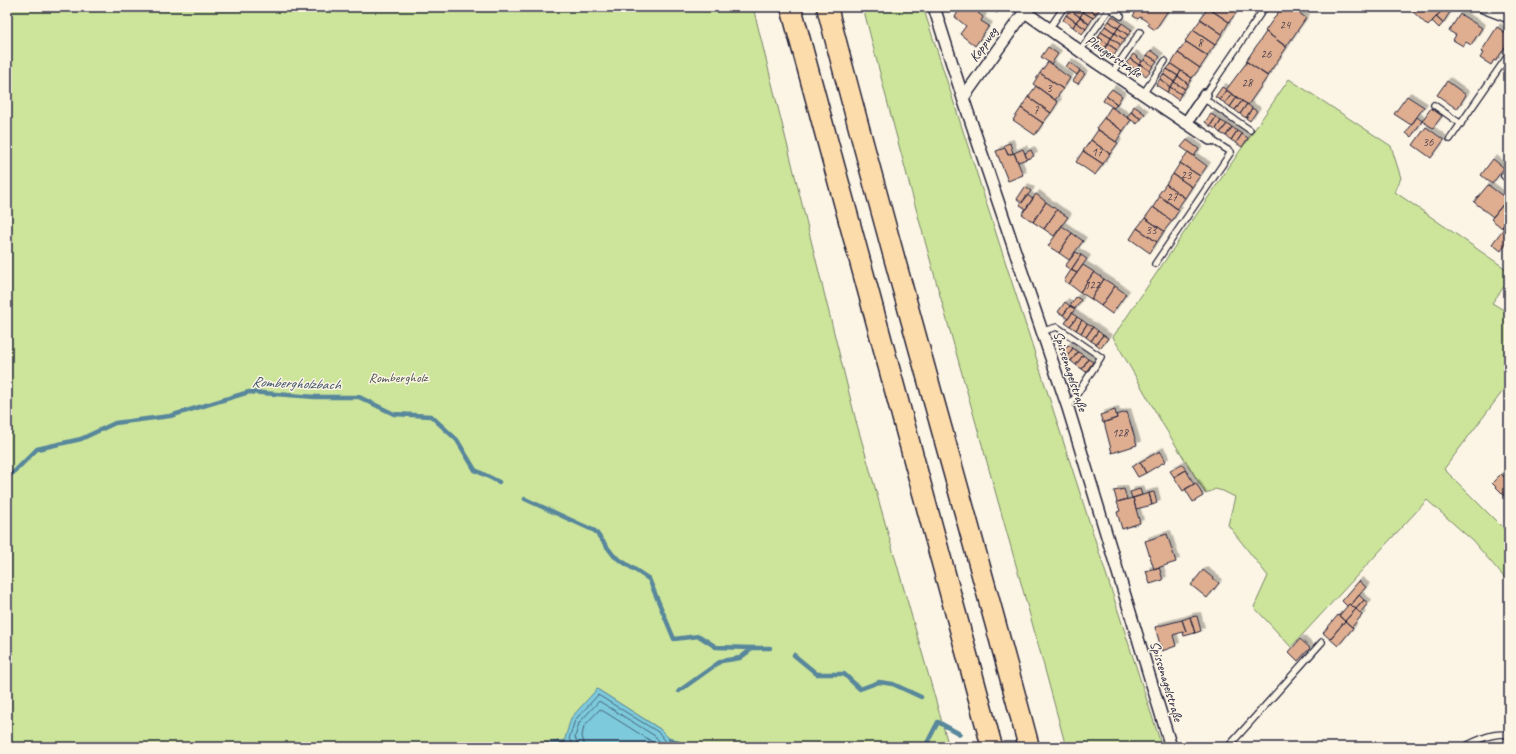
<svg xmlns="http://www.w3.org/2000/svg" width="1516" height="754" viewBox="0 0 1516 754" font-family="Caveat,sans-serif">
<style>
.green{fill:#cde59a;stroke:#78846a}
.water{fill:#7dcadc;stroke:#59879c}
.lines{fill:none;stroke-linecap:round;stroke-linejoin:round}
.shore{stroke:#46657b;stroke-width:1}
.stream{stroke:#59879c;stroke-width:4.5}
.building{fill:#dfae91;stroke:#22223b;filter:url(#shadow)}
.service-casing{stroke:#22223b;stroke-width:8}
.minor-casing{stroke:#22223b;stroke-width:14}
.motorway-casing{stroke:#22223b;stroke-width:23}
.service{stroke:#fcf5e5;stroke-width:5.5}
.minor{stroke:#fcf5e5;stroke-width:11}
.motorway{stroke:#fddcac;stroke-width:20}
.labels{text-anchor:middle;stroke-width:3;stroke-linejoin:round;paint-order:stroke}
.number-label{font-size:12px;fill:#514550}
.street-label{font-size:14px;fill:#22223b;stroke:#fcf5e5}
.park-label{font-size:14px;fill:#4d5353;stroke:#fcf5e5}
.water-label{font-size:15px;font-style:italic;fill:#3d546b;stroke:#fcf5e5}
</style>
<defs>
<filter id="shadow"><feDropShadow dx="3.5" dy="-3.5" stdDeviation="0" flood-color="#0004"/></filter>
</defs>
<rect width="100%" height="100%" fill="#fcf5e5"/>
<filter id="ink" filterUnits="userSpaceOnUse"><feTurbulence type="fractalNoise" baseFrequency=".025" numOctaves="2"/><feDisplacementMap in="SourceGraphic" scale="8" xChannelSelector="R" yChannelSelector="G"/><feConvolveMatrix kernelMatrix="1 2 1 2 8 2 1 2 1" color-interpolation-filters="sRGB"/></filter>
<g filter="url(#ink)">
<!-- green -->
<path class="green" d="M7,7H753L856,421L949,747H667L670,739L660,729L597,689L564,742L572,747H7Z
M863,7H923L1162,747H1066C1000,500 925,255 863,7Z
M1289,79L1391,146L1401,178L1395,192L1509,271V280L1492,303L1509,313V383L1444,469L1509,534V583L1473,541L1427,500L1291,647L1254,607L1268,576L1228,525L1235,497L1223,491L1215,489L1206,494L1162,423L1113,337Z"/>
<!-- water -->
<path class="water" d="M597,689L660,729L670,739L667,747H572L564,742L571,718Z"/>
<g class="lines">
<!-- shore -->
<path class="shore" d="M574,747L573,744L569,739L575,720L598,695L658,732L665,740L663,747
M579,747L575,737L579,723L599,701L655,736L659,741L658,747
M585,747L582,736L584,726L600,709L651,741L653,743L652,747"/>
<!-- stream -->
<path class="stream" d="M7,476L13,473L37,449L81,439L115,423L170,416L249,392L315,397H359L394,414L431,416L457,440L475,470L499,482
M525,499L595,531L614,556L649,579L674,639L699,636L716,647L753,648
M794,655L817,674H844L860,689L879,682L893,684L921,697
M679,691L721,661L740,658L753,648H770
M670,739L687,747
M531,747L564,742
M925,747L938,722L960,734"/>
</g>
<!-- building -->
<path class="building" d="M961,7H975L980,10L978,13L983,17L981,21L989,26L975,46L960,34L966,26L955,17Z
M988,7H998L1000,8L997,13Z
M1072,7H1077L1083,12L1080,17L1070,10Z
M1086,7L1096,14L1093,18L1083,12Z
M1087,7H1098L1100,8L1096,14Z
M1126,7H1166L1169,9L1155,30L1148,25L1149,23L1140,17L1138,19L1133,16L1135,13Z
M1231,7L1237,12L1229,22L1208,8Z
M1282,7H1291L1306,18L1286,47L1265,31Z
M1410,7H1445L1428,26L1409,8Z
M1445,7L1450,12L1443,23L1436,17Z
M1208,8L1229,22L1222,34L1200,19Z
M1070,10L1080,17L1076,22L1066,15Z
M1083,12L1093,18L1089,24L1080,17Z
M1460,14L1482,28L1471,45L1466,42L1463,46L1453,40L1456,35L1449,31Z
M1066,15L1076,22L1073,27L1063,20Z
M1112,16L1122,23L1118,28L1109,21Z
M1080,17L1089,24L1086,29L1076,22Z
M1436,17L1443,23L1439,28L1432,21Z
M1201,19L1222,34L1215,45L1193,30Z
M1109,21L1118,28L1115,33L1105,26Z
M1076,22L1086,29L1082,34L1073,27Z
M1122,23L1132,30L1128,35L1118,28Z
M1105,26L1115,33L1111,38L1101,32Z
M1497,27L1509,35V41L1496,61L1494,60L1491,65L1480,58L1483,53L1481,52Z
M1118,28L1128,35L1125,40L1115,33Z
M1193,30L1215,45L1207,56L1185,41Z
M1101,32L1111,38L1108,44L1098,37Z
M1266,32L1287,47L1267,76L1246,61Z
M1115,33L1125,40L1121,45L1111,38Z
M1098,37L1108,44L1104,49L1094,42Z
M1111,38L1121,45L1117,50L1108,44Z
M1186,42L1208,56L1200,68L1178,53Z
M1108,44L1117,50L1114,56L1104,49Z
M1048,47L1058,54L1051,64L1041,57Z
M1151,50L1160,57L1157,61L1147,55Z
M1178,53L1200,68L1192,78L1171,64Z
M1133,54L1142,61L1139,65L1130,59Z
M1147,55L1157,61L1153,66L1144,60Z
M1130,59L1139,65L1136,70L1126,63Z
M1144,60L1153,66L1150,71L1140,64Z
M1048,62L1070,78L1063,89L1040,73Z
M1069,62L1080,70L1077,75L1066,67Z
M1247,62L1268,76L1248,105L1226,90Z
M1140,64L1150,71L1146,76L1137,69Z
M1171,64L1181,71L1178,76L1167,69Z
M1167,69L1178,76L1174,82L1163,74Z
M1080,71L1085,74L1078,84L1073,81Z
M1181,71L1192,78L1188,84L1178,76Z
M1040,73L1063,89L1055,100L1033,84Z
M1163,74L1174,82L1170,87L1160,79Z
M1178,76L1188,84L1185,89L1174,82Z
M1160,79L1170,87L1167,92L1156,85Z
M1447,81L1466,95L1457,109L1437,95Z
M1174,82L1185,89L1181,94L1170,87Z
M1036,86L1058,102L1051,113L1028,97Z
M1170,87L1181,94L1178,100L1167,92Z
M1222,87L1227,90L1220,100L1215,97Z
M1112,89L1122,96L1117,104L1106,96Z
M1227,90L1232,94L1225,103L1220,100Z
M1232,94L1237,97L1230,107L1225,103Z
M1106,96L1117,104L1114,108L1103,101Z
M1407,96L1424,107L1411,125L1394,114Z
M1028,97L1051,113L1043,123L1021,108Z
M1237,97L1242,101L1235,110L1230,107Z
M1242,101L1247,104L1240,114L1235,110Z
M1247,104L1252,108L1246,118L1240,114Z
M1134,106L1145,114L1141,119L1131,112Z
M1111,107L1131,120L1123,131L1104,118Z
M1021,108L1043,123L1035,135L1013,120Z
M1252,108L1257,111L1250,121L1246,118Z
M1431,108L1442,116L1433,128L1422,121Z
M1131,112L1141,119L1137,124L1127,117Z
M1211,114L1216,117L1210,126L1205,122Z
M1216,117L1221,121L1216,129L1210,126Z
M1417,117L1422,121L1411,137L1406,133Z
M1104,118L1123,131L1116,142L1096,128Z
M1221,121L1227,124L1220,133L1216,129Z
M1227,124L1232,127L1226,136L1220,133Z
M1232,127L1237,131L1231,140L1226,136Z
M1426,127L1444,140L1431,158L1413,145Z
M1098,130L1118,143L1110,154L1091,140Z
M1237,131L1242,134L1236,143L1231,140Z
M1242,134L1248,138L1242,147L1236,143Z
M1091,140L1110,154L1103,164L1083,151Z
M1187,140L1199,149L1194,156L1181,147Z
M1010,143L1013,153L1008,155L1004,145Z
M1005,148L1008,155L1014,153L1023,175L1008,181L996,151Z
M1023,149L1027,159L1018,162L1014,153Z
M1031,150L1034,156L1027,159L1025,153Z
M1083,151L1103,164L1095,175L1076,162Z
M1188,152L1207,166L1200,176L1180,163Z
M1493,159L1504,168L1492,184L1481,175Z
M1180,163L1200,176L1192,187L1173,174Z
M1173,174L1192,187L1185,198L1166,184Z
M1166,184L1185,198L1177,209L1158,195Z
M1488,185L1507,199L1493,217L1474,202Z
M1025,187L1031,191L1022,203L1017,199Z
M1036,194L1046,202L1033,222L1022,214Z
M1027,195L1033,199L1026,209L1020,205Z
M1160,196L1179,210L1172,221L1153,207Z
M1046,202L1057,210L1044,229L1033,222Z
M1502,206L1509,211V218L1502,228L1491,219Z
M1153,207L1172,221L1164,231L1145,218Z
M1057,210L1068,217L1054,236L1044,229Z
M1145,218L1164,231L1157,242L1137,228Z
M1509,218V247L1505,245L1501,251L1492,244L1504,228L1502,227Z
M1062,226L1072,233L1059,253L1048,246Z
M1137,228L1157,242L1150,253L1130,239Z
M1072,233L1083,241L1069,260L1059,253Z
M1076,252L1081,255L1071,270L1065,266Z
M1081,255L1087,259L1077,273L1071,270Z
M1083,265L1094,272L1080,292L1069,284Z
M1071,270L1077,273L1069,284L1064,281Z
M1094,272L1104,279L1091,299L1080,292Z
M1104,279L1115,286L1101,306L1091,299Z
M1115,286L1126,294L1112,314L1101,306Z
M1076,297L1081,300L1075,309L1070,306Z
M1065,302L1070,306L1063,315L1058,312Z
M1070,306L1075,309L1068,319L1063,315Z
M1072,313L1077,317L1070,326L1065,323Z
M1077,317L1082,320L1076,330L1070,326Z
M1082,320L1087,324L1081,333L1076,330Z
M1087,324L1093,327L1086,337L1081,333Z
M1093,327L1098,331L1091,341L1086,337Z
M1098,331L1103,335L1096,344L1091,341Z
M1103,335L1108,338L1101,348L1096,344Z
M1068,345L1073,348L1066,358L1061,354Z
M1073,348L1078,352L1071,361L1066,358Z
M1078,352L1083,355L1076,365L1071,361Z
M1083,355L1088,359L1082,369L1076,365Z
M1088,359L1093,362L1086,372L1082,369Z
M1115,410L1117,418L1103,423L1100,415Z
M1127,412L1137,445L1112,453L1104,422L1117,418L1116,415Z
M1160,451L1166,461L1146,473L1140,462Z
M1140,462L1146,473L1138,477L1132,467Z
M1182,464L1186,470L1174,477L1170,471Z
M1186,470L1194,484L1183,491L1174,477Z
M1501,474L1509,482V500L1492,483Z
M1196,483L1203,496L1193,502L1185,489Z
M1124,489L1127,499L1117,502L1114,491Z
M1140,489L1142,495L1132,498L1130,492Z
M1154,492L1157,503L1152,505L1149,493Z
M1149,493L1152,505L1136,509L1133,498Z
M1133,498L1140,523L1122,529L1117,512L1120,511L1117,502Z
M1167,534L1176,562L1154,569L1145,541Z
M1159,567L1163,580L1150,584L1146,571Z
M1203,570L1219,583L1207,598L1191,585Z
M1359,581L1366,587L1351,605L1349,604L1347,606L1342,601Z
M1359,595L1364,600L1356,609L1351,605Z
M1364,600L1368,603L1360,613L1356,609Z
M1349,604L1356,609L1345,621L1339,616Z
M1356,609L1362,615L1352,627L1345,621Z
M1338,615L1345,621L1330,639L1323,633Z
M1197,616L1201,631L1195,633L1190,617Z
M1190,617L1195,633L1184,636L1183,632L1186,631L1182,620Z
M1182,620L1186,631L1173,635L1176,646L1162,651L1155,627Z
M1345,621L1353,628L1338,646L1330,639Z
M1300,639L1310,648L1298,661L1289,652Z"/>
<g class="lines">
<defs>
<path id="service" d="M1108,7L1121,16
M1049,29L1064,7
M1080,51L1110,8
M1112,73L1140,32
M1143,94L1165,61
M1205,95L1265,7
M1203,98L1250,130
M1434,105L1461,124
M1450,139L1509,54
M1504,176L1509,180
M1155,264L1231,152L1210,139
M1043,331L1057,327L1101,357L1068,408
M1228,747L1322,642
M1464,747C1475,741 1498,730 1509,736"/>
<path id="minor" d="M934,7L963,98L1068,408L1171,747
M1483,7L1509,17
M1025,12L1097,63L1210,139
M963,98L1028,7
M1186,123L1205,95"/>
<path id="motorway" d="M791,7L992,747
M827,7C891,255 963,500 1029,747"/>
</defs>
<!-- service casing -->
<use href="#service" class="service-casing"/>
<!-- minor casing -->
<use href="#minor" class="minor-casing"/>
<!-- motorway casing -->
<use href="#motorway" class="motorway-casing"/>
<!-- service -->
<use href="#service" class="service"/>
<!-- minor -->
<use href="#minor" class="minor"/>
<!-- motorway -->
<use href="#motorway" class="motorway"/>
</g>
</g>
<g class="labels">
<!-- number labels -->
<g class="number-label">
<text x="1285" y="29">24</text>
<text x="1200" y="47">8</text>
<text x="1266" y="58">26</text>
<text x="1247" y="87">28</text>
<text x="1049" y="92">3</text>
<text x="1036" y="114">7</text>
<text x="1428" y="146">36</text>
<text x="1097" y="156">17</text>
<text x="1186" y="179">23</text>
<text x="1172" y="201">27</text>
<text x="1151" y="234">33</text>
<text x="1092" y="289">122</text>
<text x="1120" y="437">128</text>
</g>
<!-- street labels -->
<g class="street-label">
<text transform="translate(983 44) rotate(-55)" y="5">Koppweg</text>
<text transform="translate(1114 56) rotate(34)" y="5">Pleugerstraße</text>
<text transform="translate(1071 371) rotate(72)" y="5">Spissenagelstraße</text>
<text transform="translate(1167 681) rotate(73)" y="5">Spissenagelstraße</text>
</g>
<!-- park labels -->
<g class="park-label">
<text x="398" y="382">Rombergholz</text>
</g>
<!-- water labels -->
<g class="water-label">
<text transform="translate(296 383) rotate(2)" y="5">Rombergholzbach</text>
</g>
</g>
<!-- margin -->
<rect width="1516" height="754" fill="none" stroke="#fcf5e5" stroke-width="24"/>
<rect x="12" y="12" width="1492" height="730" fill="none" stroke="#22223b" stroke-width="1.5" filter="url(#ink)"/>
</svg>
